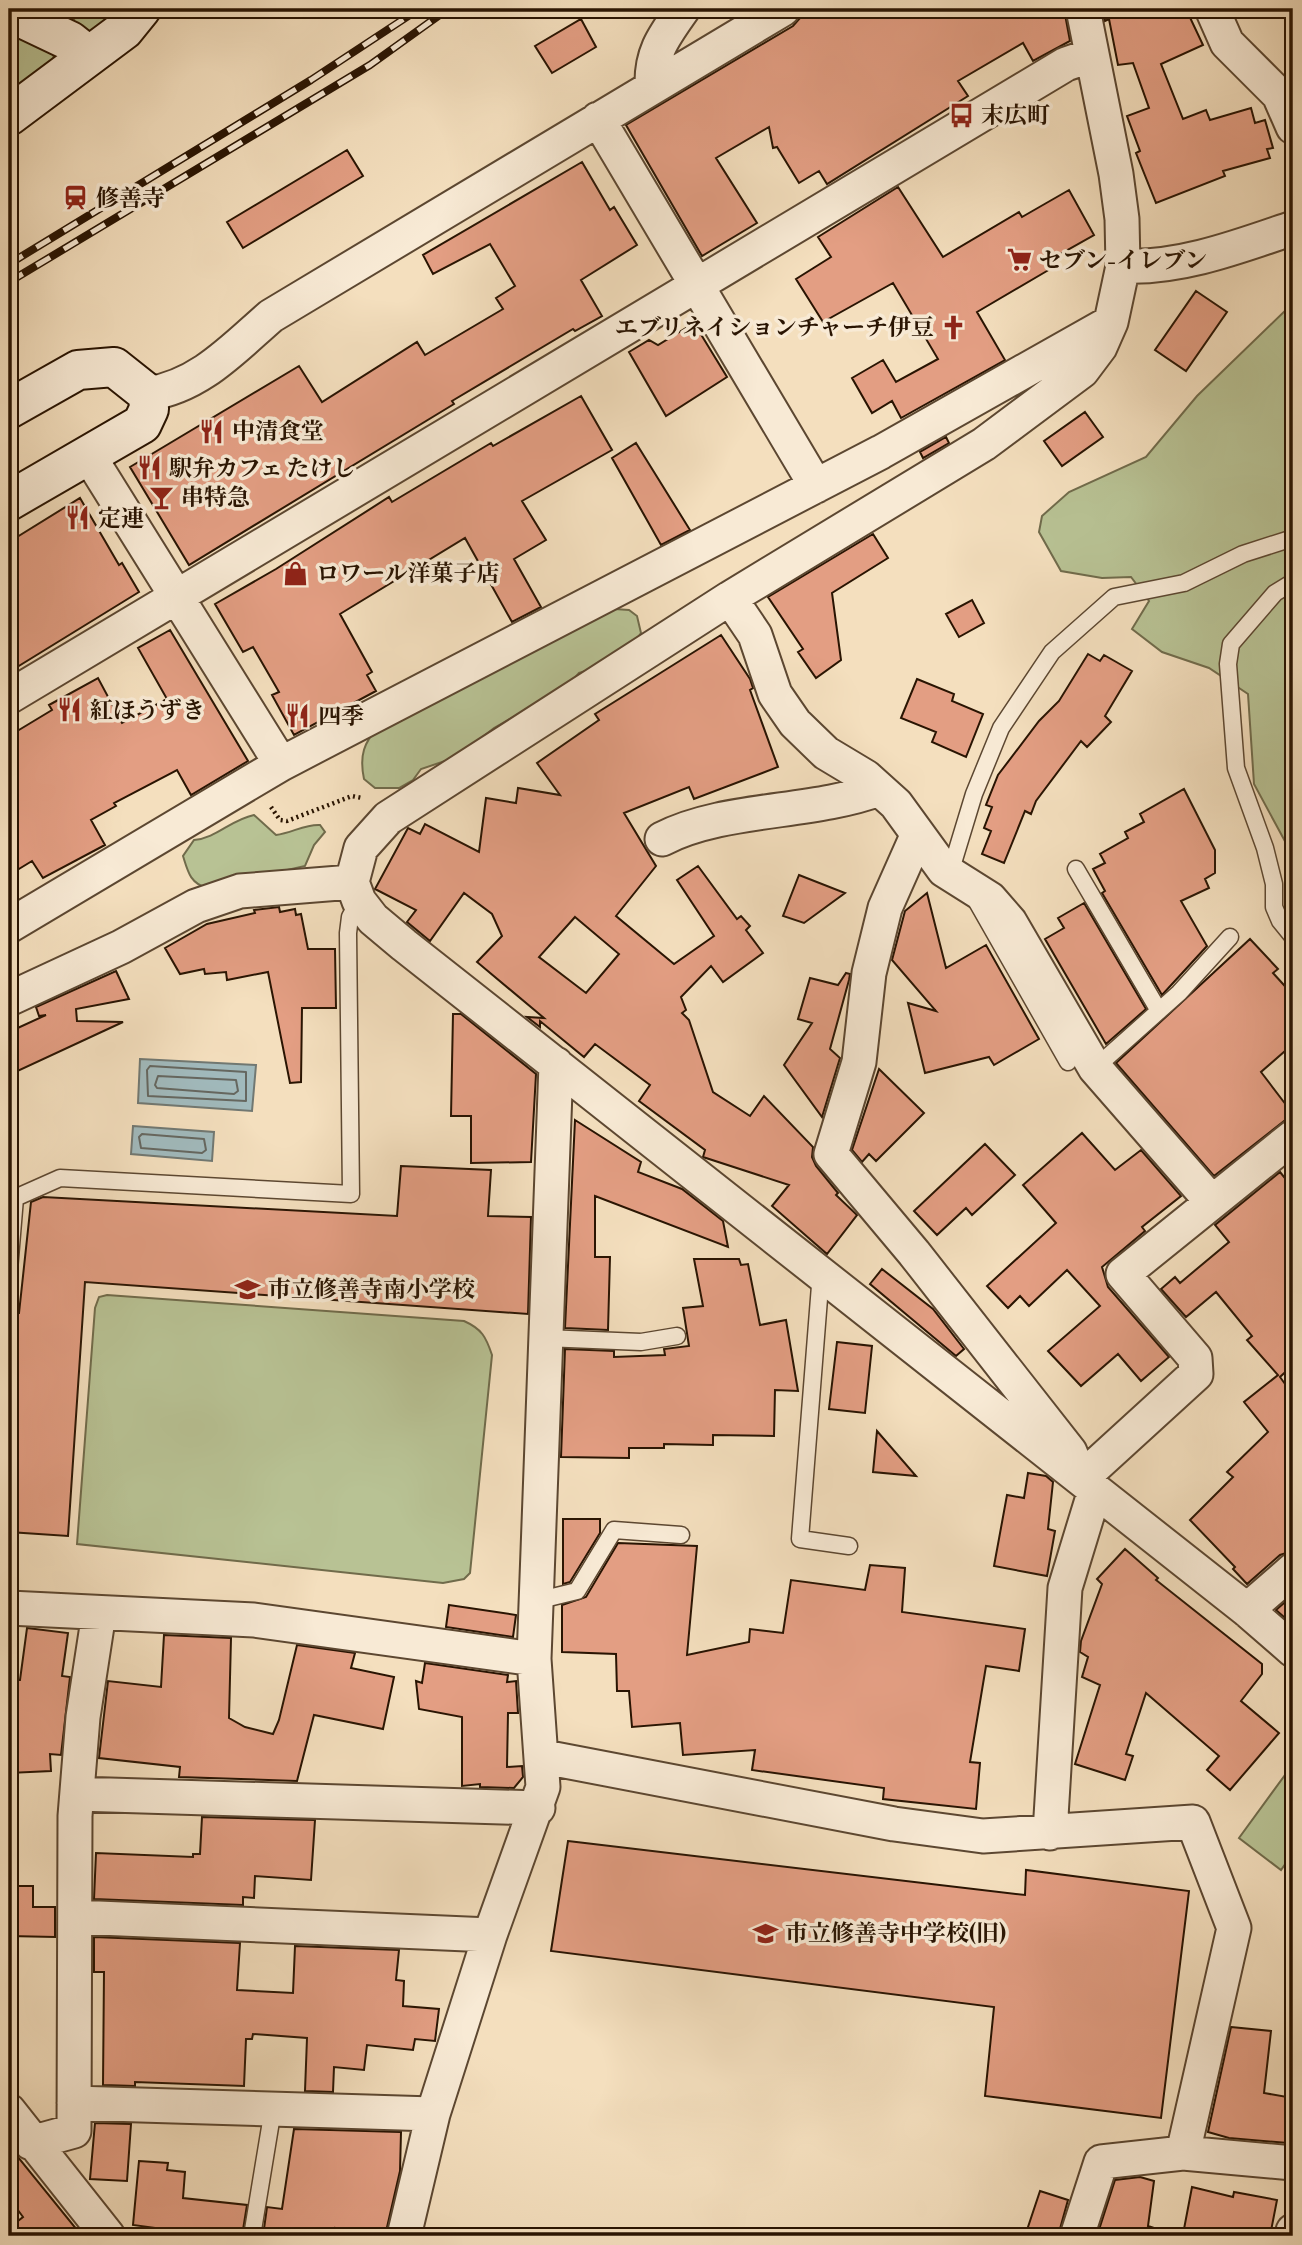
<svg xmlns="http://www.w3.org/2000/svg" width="1302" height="2245" viewBox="0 0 1302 2245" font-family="'Libre Bodoni','Noto Serif JP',serif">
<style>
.green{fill:#b8c294;stroke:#706b4b;stroke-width:2}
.water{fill:#a1babd;stroke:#717872;stroke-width:2}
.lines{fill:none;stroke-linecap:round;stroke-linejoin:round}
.shore{stroke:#656760;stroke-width:2}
.building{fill:#e39e83;stroke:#291402;stroke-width:2;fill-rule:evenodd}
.lane-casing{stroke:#5c4731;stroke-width:19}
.street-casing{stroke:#5c4731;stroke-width:37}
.secondary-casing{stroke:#291402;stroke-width:42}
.path{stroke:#291402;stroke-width:4.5;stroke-dasharray:2 3.5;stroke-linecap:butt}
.lane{stroke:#f8ead5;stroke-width:16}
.street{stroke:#f8ead5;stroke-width:33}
.secondary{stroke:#f8ead5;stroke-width:38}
.rail-casing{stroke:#291402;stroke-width:8}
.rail{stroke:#f8ead5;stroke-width:5;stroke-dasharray:16;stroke-linecap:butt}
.labels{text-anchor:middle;stroke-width:7;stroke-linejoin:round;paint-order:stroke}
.poi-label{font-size:23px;font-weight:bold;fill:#291402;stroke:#f8ead5;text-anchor:start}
</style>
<rect width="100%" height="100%" fill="#f4dfbe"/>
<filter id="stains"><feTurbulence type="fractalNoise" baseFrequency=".00286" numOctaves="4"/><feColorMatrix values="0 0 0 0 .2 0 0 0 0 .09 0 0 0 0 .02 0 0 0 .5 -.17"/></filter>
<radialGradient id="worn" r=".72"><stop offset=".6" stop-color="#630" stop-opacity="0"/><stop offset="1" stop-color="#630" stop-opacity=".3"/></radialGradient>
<!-- green -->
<path class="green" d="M79,9H130L87,34L69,30Z
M9,33L53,54L55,65L9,106Z
M1293,303V856L1254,784L1248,694L1209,668L1162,652L1132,629L1149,601L1131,577L1102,578L1061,571L1039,532L1042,516L1069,492L1146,457L1197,396Z
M600,608L629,610L637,616L641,633L626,654L607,665L579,673L568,686L494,728L457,757L421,769L413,780L399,788H375L364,779C359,755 364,743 379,725Z
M254,815L276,835C292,833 305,824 320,825L325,832L314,845L305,866L207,888C190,883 188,872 183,856L194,840C217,838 230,820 254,815Z
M107,1295L464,1321C482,1329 486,1337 492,1355L470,1573L464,1579L443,1583L77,1544L95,1308L99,1297Z
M1293,1764V1853L1281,1870L1239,1838Z"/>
<!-- water -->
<path class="water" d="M140,1059L256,1065L252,1111L138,1103Z
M133,1126L214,1132L212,1161L131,1154Z"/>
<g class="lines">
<!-- shore -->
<path class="shore" d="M150,1066L246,1072V1101L148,1096L147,1070Z
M158,1076L236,1080L238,1091L234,1094L157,1088L155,1085Z
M142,1134L204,1139L206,1150L202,1153L141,1148L139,1137Z"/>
</g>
<!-- building -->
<path class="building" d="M802,9H1064L1070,41L1033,61L1023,43L958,81L968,96L827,184L819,171L799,183L777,147L773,148L769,127L716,158L757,223L702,256L626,125L793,26L800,18Z
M1103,9H1186L1203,45L1161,64L1183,119L1206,110L1210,120L1251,108L1255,123L1265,120L1273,148L1267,149L1270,158L1223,171L1225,176L1156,203L1136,153L1140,151L1127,116L1149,108L1133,63L1118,65L1109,19L1105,21Z
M581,19L596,47L552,73L535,46Z
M347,150L363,176L243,248L227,222Z
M582,162L610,210L614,207L637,245L581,280L602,316L575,331L573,329L452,401L454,404L189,565L130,467L299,366L322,402L417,342L425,355L503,309L496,298L515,286L490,244L433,274L423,255Z
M898,187L943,257L1019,212L1022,217L1069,190L1094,235L1048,261L1052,268L977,312L1005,360L901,418L892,401L872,413L852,378L883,360L896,382L938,359L893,283L823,322L796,279L831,257L818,237Z
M1196,291L1227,312L1186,371L1155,350Z
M694,323L727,377L666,416L629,352L649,340L658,345Z
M581,396L612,450L522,501L546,540L514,559L541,607L512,622L465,538L340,614L372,672L367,675L376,691L294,735L272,695L279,692L253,647L243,652L215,604L276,569L389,497L392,502L491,443L493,446Z
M1085,412L1103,437L1062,466L1044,441Z
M946,437L949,443L923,458L920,452Z
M636,443L690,530L661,545L612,458Z
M80,498L119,565L122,563L139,592L9,672V542Z
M873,534L888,558L832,593L841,660L816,678L798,652L803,649L768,597Z
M972,600L984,623L959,637L946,614Z
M170,630L248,761L191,795L177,770L114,803L116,806L91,820L105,845L43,878L32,861L9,875V736L52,710L49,705L98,678L122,723L167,699L138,648Z
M721,635L750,679L753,688L750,690L778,767L694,799L689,787L624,813L656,866L616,916L674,964L714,936L677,880L698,866L737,919L741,916L750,926L746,930L763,953L723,982L711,966L681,997L686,1010L682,1013L689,1020L713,1092L750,1116L764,1096L813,1147L812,1157L816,1166L838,1193L836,1195L857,1215L827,1254L772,1206L789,1185L703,1157L705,1150L639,1101L650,1085L595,1044L584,1057L540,1021V1027L527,1017L544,1018L477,962L502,936L492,914L464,893L430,941L407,922L416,910L375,889L408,828L420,834L425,824L479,852L486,798L516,803L518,788L560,795L537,763L599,720L595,714ZM575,917L619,954L586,993L539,957Z
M1088,654L1100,661L1104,655L1132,671L1105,716L1111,722L1087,747L1081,741L1036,801L1031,814L1025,811L1004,863L982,854L991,831L984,828L992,807L986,805L998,775L1039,721L1059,701Z
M917,679L954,694L952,701L983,714L966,757L932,742L936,732L901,718Z
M1184,789L1215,850V873L1205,879L1209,888L1181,901L1207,946L1162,995L1102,893L1105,891L1093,869L1105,863L1100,854L1128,838L1125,832L1144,822L1140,814Z
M799,875L845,893L804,923L783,916Z
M927,893L946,968L986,945L1039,1039L994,1065L989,1057L925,1073L908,1003L936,1011L892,960L905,911Z
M1084,903L1146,1009L1106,1044L1045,939L1064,928L1058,918Z
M279,907L280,912L295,909L296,915L301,914L308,949H335L336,1008H302L301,1082L290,1083L268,972L227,980L226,972L205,974L204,969L180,974L165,948L207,924L255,913L254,910Z
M1250,939L1278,969L1273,973L1293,995V1044L1261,1072L1293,1114L1214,1176L1116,1063Z
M116,971L129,999L76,1009L77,1021L123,1022L9,1075V1032L46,1015L39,1016L36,1007Z
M846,973L850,974L849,980L830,1049L840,1058L822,1117L784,1065L812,1023L798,1019L810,978L838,985Z
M453,1014H461L536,1074L531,1162L471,1163V1116H451Z
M879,1069L924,1113L876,1161L869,1154L862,1162L852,1150Z
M575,1120L641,1162L638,1172L682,1189L723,1221L728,1247L595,1196V1257H610L608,1330L565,1328Z
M1082,1133L1115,1170L1141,1150L1181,1196L1142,1227L1145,1231L1102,1267L1108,1287L1169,1357L1141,1381L1118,1354L1081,1386L1048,1351L1100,1306L1067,1270L1029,1306L1020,1296L1008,1308L987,1286L1056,1223L1023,1185Z
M985,1144L1015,1175L972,1215L966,1208L937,1235L914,1211Z
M401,1166L491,1170L488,1216L531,1217L528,1314L85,1282L68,1536L9,1532V1313H19L31,1202L43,1197L397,1216Z
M1280,1172L1293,1188V1365L1280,1377L1293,1395V1551L1280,1555L1247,1584L1233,1569L1235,1567L1190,1520L1233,1477L1227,1472L1268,1432L1244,1402L1278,1375L1247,1340L1252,1336L1216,1292L1186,1317L1161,1289L1175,1277L1180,1283L1229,1242L1215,1225Z
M694,1259H739L741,1265L748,1264L760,1325L786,1320L798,1391L775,1390L774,1436L713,1435V1445L664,1444V1448H629V1458L561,1457L565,1349L614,1351V1357L665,1355L664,1349L689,1346L683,1308L703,1306Z
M882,1269L933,1309L964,1349L956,1356L870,1284Z
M837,1342L872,1346L865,1413L829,1409Z
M877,1431L916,1476L873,1472Z
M1028,1473L1046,1476L1053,1482L1048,1529L1055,1531L1047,1576L994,1566L1007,1495L1024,1498Z
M563,1519H600V1533L570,1582L563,1584Z
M618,1543L697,1546L687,1655L749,1642L750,1629L783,1633L791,1580L865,1590L870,1565L905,1568L902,1612L1025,1629L1019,1671L986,1666L970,1762L980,1763L976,1809L883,1799L884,1788L752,1770L755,1750L683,1755L680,1723L632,1727L629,1691H617L616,1654L562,1652V1605L586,1597Z
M1125,1549L1158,1578L1156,1580L1262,1664V1674L1241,1701L1279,1733L1230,1790L1207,1770L1219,1756L1146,1693L1126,1754L1133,1756L1125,1780L1075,1764L1100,1685L1082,1677L1088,1657L1080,1652L1081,1641L1102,1584L1097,1579Z
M1293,1595V1625L1276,1610Z
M449,1605L516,1615L513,1637L446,1627Z
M27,1628L68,1633L62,1676L70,1677L61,1755L50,1754L51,1771L9,1773L11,1680H20Z
M164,1635L231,1638L229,1718L245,1727L273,1734L279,1720L297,1645L355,1653L351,1668L394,1677L383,1729L314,1715L297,1781L179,1777L180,1767L99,1758L108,1681L161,1687Z
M425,1663L508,1675L507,1682L516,1681L518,1713H508L507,1767L522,1766L523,1777L514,1788L480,1787V1784L462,1786V1717L419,1709L416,1681L422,1683Z
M202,1817L315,1820L311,1880L255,1876L254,1898L243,1897V1905L94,1899L96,1853L193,1857V1854H200Z
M568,1841L1025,1895L1026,1870L1189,1891L1161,2118L985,2096L994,2007L551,1951Z
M9,1886H33V1907H55V1937L9,1936Z
M94,1937L240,1943L237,1990L293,1993L295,1946L399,1950L396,1980L404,1981L403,2006L439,2009L435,2041L415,2039L413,2050L367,2045L364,2070L334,2067L333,2092L305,2091L307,2038L253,2034L252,2039H246L244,2086L135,2082V2086L103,2085L104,1972H94Z
M1231,2027L1271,2031L1264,2093L1293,2098V2131L1288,2143L1229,2138L1208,2132Z
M95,2123L131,2124L127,2181L90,2179Z
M294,2129L401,2132L400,2171L385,2236L335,2228L334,2236H263L267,2207L282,2209Z
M9,2142L17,2156L82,2236H9V2228L23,2217L9,2198Z
M139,2161L168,2163L167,2170L185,2172L183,2198L247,2205L242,2236H155L156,2228L133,2225Z
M1140,2177L1154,2181L1148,2226L1163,2231L1162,2236H1097L1115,2180Z
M1192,2187L1233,2197L1234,2192L1277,2200L1270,2236H1213L1184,2229Z
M1040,2191L1068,2200L1058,2236H1025Z"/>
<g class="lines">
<defs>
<path id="lane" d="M1293,582L1275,593L1231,644L1228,664L1236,768L1265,848L1274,884V907L1280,921L1293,937
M1076,869L1159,1011
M950,873L974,794L1001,728L1052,652L1114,597L1184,583L1243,554L1293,538
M977,902L1068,1062
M1095,1068L1179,993L1230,937
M9,1270L15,1198L60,1178L351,1194L348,933L350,917L359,901
M821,1273L800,1539L849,1546
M545,1338L641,1342L677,1336
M536,1601L577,1591L614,1530L681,1535
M252,2236L273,2109"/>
<path id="street" d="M1083,9L1116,174L1122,219L1123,266L1111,322L1100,347L1082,371L984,444L730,598L388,818L361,848L352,882L359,901L373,919L404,945L1247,1610L1293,1650
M1212,9L1227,43L1279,95L1293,127
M652,86C651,52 664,36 683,9
M598,119L816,486
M1123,266C1180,269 1240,246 1293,228
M148,394C200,386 233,349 271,316L783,9
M89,456L281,764
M730,598L755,635L775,694L795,723L826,753L866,777L896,804L944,870L990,899L1010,922L1095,1068L1212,1202
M9,697L1066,64L1092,55
M917,836L885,908L869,973L859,1062L831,1154L914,1253L1070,1452L1081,1479L1196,1374L1195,1358L1123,1274L1293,1137
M662,839C724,807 812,814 879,789
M9,926L281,764L881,452L1111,322
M9,999L121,947L196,906L240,891L352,882
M9,1608L254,1620L534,1659
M1247,1610L1293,1570
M544,1757L894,1824L983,1836L1193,1822L1234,1928L1183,2153L1101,2162L1077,2236
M77,1794L538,1808
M1050,1833L1065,1588L1095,1490
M75,1917L490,1935
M74,2103L433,2114
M9,2111L108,2236
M31,2143L74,2131L75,1816L83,1717L99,1613
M1183,2153L1293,2163
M404,2236L433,2114L490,1935L543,1787L534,1659L556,1064
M1292,2236L1293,2231"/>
<path id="secondary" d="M9,12L70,41L89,56
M9,116L124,30L141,9
M9,409L78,370L114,367L148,394L149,409L142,424L9,501"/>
</defs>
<!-- lane casing -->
<use href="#lane" class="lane-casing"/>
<!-- street casing -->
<use href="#street" class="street-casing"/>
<!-- secondary casing -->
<use href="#secondary" class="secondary-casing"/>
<!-- path -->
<path class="path" d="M271,807L280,820L287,821L352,796L362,798"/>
<!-- lane -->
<use href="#lane" class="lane"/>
<!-- street -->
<use href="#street" class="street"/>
<!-- secondary -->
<use href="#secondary" class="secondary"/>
<defs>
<path id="rail" d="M9,264L311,80L419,9
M9,282L370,65L448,9"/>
</defs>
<!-- rail casing -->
<use href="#rail" class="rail-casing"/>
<!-- rail -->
<use href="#rail" class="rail"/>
</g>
<!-- icons -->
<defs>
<symbol id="bus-bare" viewBox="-9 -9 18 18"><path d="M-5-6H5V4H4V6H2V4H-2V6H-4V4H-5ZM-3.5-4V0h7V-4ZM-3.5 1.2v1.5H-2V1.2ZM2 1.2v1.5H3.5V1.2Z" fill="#8f2418" stroke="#f8ead5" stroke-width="2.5" paint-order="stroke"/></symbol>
<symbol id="station-bare" viewBox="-9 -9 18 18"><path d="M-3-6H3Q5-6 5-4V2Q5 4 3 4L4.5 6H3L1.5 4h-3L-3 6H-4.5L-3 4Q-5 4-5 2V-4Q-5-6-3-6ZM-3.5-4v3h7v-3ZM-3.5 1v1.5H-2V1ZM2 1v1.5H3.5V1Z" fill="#8f2418" stroke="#f8ead5" stroke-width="2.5" paint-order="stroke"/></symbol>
<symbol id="supermarket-bare" viewBox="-9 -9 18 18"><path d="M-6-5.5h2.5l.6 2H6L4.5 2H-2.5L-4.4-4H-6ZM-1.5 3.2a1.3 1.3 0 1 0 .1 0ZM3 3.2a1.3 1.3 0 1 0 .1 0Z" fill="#8f2418" stroke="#f8ead5" stroke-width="2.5" paint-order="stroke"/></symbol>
<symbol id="church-bare" viewBox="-9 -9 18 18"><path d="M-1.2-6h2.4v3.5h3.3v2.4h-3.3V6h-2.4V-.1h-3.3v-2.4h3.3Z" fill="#8f2418" stroke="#f8ead5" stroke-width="2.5" paint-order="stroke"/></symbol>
<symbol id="restaurant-bare" viewBox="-9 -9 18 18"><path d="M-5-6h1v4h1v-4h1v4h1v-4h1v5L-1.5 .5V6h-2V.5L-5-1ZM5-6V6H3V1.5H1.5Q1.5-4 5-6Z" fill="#8f2418" stroke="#f8ead5" stroke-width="2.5" paint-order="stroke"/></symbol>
<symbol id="bar-bare" viewBox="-9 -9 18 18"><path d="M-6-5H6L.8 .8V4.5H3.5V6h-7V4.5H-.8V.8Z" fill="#8f2418" stroke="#f8ead5" stroke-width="2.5" paint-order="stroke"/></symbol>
<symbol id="shop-bare" viewBox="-9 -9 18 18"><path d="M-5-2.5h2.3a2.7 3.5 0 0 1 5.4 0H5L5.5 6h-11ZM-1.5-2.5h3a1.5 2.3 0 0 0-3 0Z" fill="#8f2418" stroke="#f8ead5" stroke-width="2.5" paint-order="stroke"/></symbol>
<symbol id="school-bare" viewBox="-9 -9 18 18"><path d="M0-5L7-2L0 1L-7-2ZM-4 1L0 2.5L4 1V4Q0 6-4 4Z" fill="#8f2418" stroke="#f8ead5" stroke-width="2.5" paint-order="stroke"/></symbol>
</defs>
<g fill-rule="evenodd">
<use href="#bus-bare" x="944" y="98" width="35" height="35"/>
<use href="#station-bare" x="58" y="180" width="35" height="35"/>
<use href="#supermarket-bare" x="1002" y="242" width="35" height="35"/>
<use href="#church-bare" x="936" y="310" width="35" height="35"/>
<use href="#restaurant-bare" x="194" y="414" width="35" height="35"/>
<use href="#restaurant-bare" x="132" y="450" width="35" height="35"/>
<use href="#bar-bare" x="144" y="480" width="35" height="35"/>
<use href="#restaurant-bare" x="60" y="500" width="35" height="35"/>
<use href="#shop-bare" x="278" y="556" width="35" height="35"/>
<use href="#restaurant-bare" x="52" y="692" width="35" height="35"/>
<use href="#restaurant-bare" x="280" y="698" width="35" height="35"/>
<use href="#school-bare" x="230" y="1272" width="35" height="35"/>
<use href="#school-bare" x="748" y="1916" width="35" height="35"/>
</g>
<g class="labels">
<!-- poi labels -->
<g class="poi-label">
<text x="981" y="123">末広町</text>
<text x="96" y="206">修善寺</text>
<text x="1039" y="268">セブン-イレブン</text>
<text x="934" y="335" text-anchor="end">エブリネイションチャーチ伊豆</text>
<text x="232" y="439">中清食堂</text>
<text x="169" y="476">駅弁カフェ たけし</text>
<text x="181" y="505">串特急</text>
<text x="98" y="526">定連</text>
<text x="316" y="581">ロワール洋菓子店</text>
<text x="90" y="718">紅ほうずき</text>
<text x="318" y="724">四季</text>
<text x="268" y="1297">市立修善寺南小学校</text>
<text x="785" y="1941">市立修善寺中学校(旧)</text>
</g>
</g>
<!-- margin -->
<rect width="1302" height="2245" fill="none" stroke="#f4dfbe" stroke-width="35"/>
<rect x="10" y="10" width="1281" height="2224" fill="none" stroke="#291402" stroke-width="3.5"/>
<rect x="18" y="18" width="1267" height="2210" fill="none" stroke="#291402" stroke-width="2"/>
<rect width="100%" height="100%" filter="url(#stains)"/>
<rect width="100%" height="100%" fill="url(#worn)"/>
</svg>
